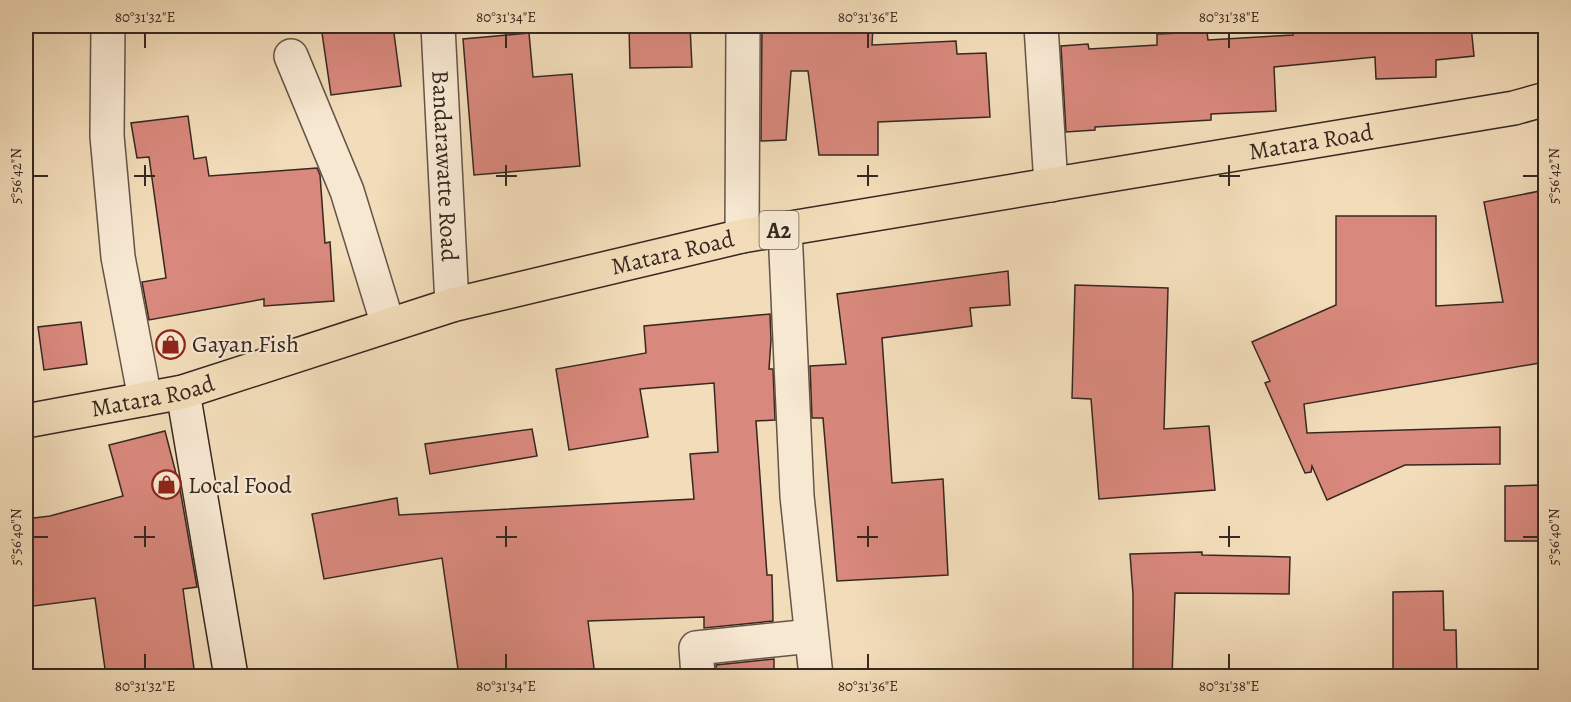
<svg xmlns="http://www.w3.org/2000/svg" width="1571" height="702" viewBox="0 0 1571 702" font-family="Alegreya,serif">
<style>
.building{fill:#d8887c;stroke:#362821;stroke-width:1.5}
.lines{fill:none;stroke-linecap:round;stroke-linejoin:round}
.street-casing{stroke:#655547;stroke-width:36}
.secondary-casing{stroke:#362821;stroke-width:36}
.highway-casing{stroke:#362821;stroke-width:36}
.street{stroke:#f7e8d2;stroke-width:33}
.secondary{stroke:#f7e8d2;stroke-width:33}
.highway{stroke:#f2dcb9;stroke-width:33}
.ticks{fill:none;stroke:#362821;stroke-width:2}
.labels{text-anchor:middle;stroke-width:4.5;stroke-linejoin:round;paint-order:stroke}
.shield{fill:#f7e8d2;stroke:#706256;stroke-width:1.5}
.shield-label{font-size:22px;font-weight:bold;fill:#362821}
.street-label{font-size:24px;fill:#362821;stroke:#f7e8d2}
.poi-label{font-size:24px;fill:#362821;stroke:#f7e8d2;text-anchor:start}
.neatline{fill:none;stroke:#362821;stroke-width:2}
.ticks-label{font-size:15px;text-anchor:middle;fill:#362821}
</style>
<rect width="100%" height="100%" fill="#f2dcb9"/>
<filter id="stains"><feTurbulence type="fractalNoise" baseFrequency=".00333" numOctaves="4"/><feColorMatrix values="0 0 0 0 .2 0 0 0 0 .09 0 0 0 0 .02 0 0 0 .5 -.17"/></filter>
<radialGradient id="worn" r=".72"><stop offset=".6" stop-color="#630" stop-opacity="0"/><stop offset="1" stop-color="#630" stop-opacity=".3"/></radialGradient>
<!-- building -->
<path class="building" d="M321,26H393L401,86L331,95Z
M629,26H690L692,67L630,68Z
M762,26H873L872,45L956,41L957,54L986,53L990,117L878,122V155H819L808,71H791L786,140L761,141Z
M1292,26H1471L1474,56L1436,60V77L1376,79L1375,57L1274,67L1276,111L1211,114V120L1095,127V130L1066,132L1061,46L1088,44L1089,49L1157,45V34L1207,32L1208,40L1293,35Z
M529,33L533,77L572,74L580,166L474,175L463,39Z
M188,116L194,159L206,157L209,176L317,168L320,175L325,243L330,242L334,301L264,306V299L149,320L142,282L166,278L149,157L137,158L131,123Z
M1545,190V362L1304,404L1307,433L1500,427V464L1405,465L1327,500L1312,466L1311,472L1305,473L1265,383L1270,381L1252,342L1336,305V216H1436V306L1503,302L1484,202Z
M1008,271L1010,305L970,308L972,326L882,338L892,483L943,479L948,575L837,581L823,418H812L810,366L846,364L837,294Z
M1075,285L1168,288L1164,429L1209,426L1215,490L1099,499L1091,399L1072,398Z
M770,314L771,340L769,369H773L775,420L756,421L767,575H772L773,621L704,628V617L588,621L595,676H459L442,558L324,579L312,514L397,498L399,515L694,499L690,454L718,452L714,383L640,389L648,437L569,450L556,369L646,353L644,326Z
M81,322L87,364L44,370L38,327Z
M532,429L537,456L430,474L425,444Z
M165,431L180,489L197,587L183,589L195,676H106L95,598L26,607V519L50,516L123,496L109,445Z
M1540,485L1541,541H1505V486Z
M1202,552V555L1290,557L1289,594L1175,593L1172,676H1133V594L1130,554Z
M1443,591L1444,630H1456L1457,676H1393V592Z
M774,659V676H716V665Z"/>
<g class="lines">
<defs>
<g id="street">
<path d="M108,26L107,136L118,257L145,399"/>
<path id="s1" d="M438,26L452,305"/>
<path d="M1041,26L1051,185"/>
<path d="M291,56L347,191L388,325"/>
<path d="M785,229L797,496L816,676"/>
<path d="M742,236L743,26"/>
<path d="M698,676L696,648L811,636"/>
</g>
<path id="secondary" d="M183,392L231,676"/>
<g id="highway">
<path id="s2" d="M26,421L183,392L452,305L742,236L1514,108L1546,99"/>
</g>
</defs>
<!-- street casing -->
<use href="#street" class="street-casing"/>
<!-- secondary casing -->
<use href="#secondary" class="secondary-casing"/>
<!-- highway casing -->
<use href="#highway" class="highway-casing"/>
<!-- street -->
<use href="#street" class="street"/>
<!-- secondary -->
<use href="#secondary" class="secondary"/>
<!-- highway -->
<use href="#highway" class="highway"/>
</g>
<!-- ticks -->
<path class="ticks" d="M145,33V48M506,33V48M868,33V48M1229,33V48M145,165V186M506,165V186M868,165V186M1229,165V186M33,176H48M134,176H155M496,176H517M857,176H878M1219,176H1240M1523,176H1538M145,526V547M506,526V547M868,526V547M1229,526V547M33,537H48M134,537H155M496,537H517M857,537H878M1219,537H1240M1523,537H1538M145,654V669M506,654V669M868,654V669M1229,654V669"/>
<!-- icons -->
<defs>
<symbol id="shop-ring" viewBox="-11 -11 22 22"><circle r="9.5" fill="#f7e8d2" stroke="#8f2418" stroke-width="1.5"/><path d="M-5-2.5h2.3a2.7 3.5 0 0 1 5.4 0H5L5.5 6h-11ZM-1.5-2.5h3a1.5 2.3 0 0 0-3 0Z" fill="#8f2418"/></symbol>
</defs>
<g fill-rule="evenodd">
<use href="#shop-ring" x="154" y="328" width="33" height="33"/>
<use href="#shop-ring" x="150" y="468" width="33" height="33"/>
</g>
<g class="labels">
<!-- shield labels -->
<rect class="shield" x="759.5" y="211" width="39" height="38" rx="4.5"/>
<g class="shield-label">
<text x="779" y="238">A2</text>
</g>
<!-- street labels -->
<g class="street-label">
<text dy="8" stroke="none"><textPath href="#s2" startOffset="1317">Matara Road</textPath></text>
<text dy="8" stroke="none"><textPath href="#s1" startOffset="140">Bandarawatte Road</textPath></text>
<text dy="8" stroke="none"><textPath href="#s2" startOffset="669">Matara Road</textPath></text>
<text dy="8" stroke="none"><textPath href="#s2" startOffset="129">Matara Road</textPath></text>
</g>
<!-- poi labels -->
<g class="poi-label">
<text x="192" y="352">Gayan Fish</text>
<text x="188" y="493">Local Food</text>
</g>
</g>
<!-- margin -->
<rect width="1571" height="702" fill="none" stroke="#f2dcb9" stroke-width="66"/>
<rect x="33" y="33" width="1505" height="636" class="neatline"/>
<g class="ticks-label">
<text x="145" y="22">80°31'32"E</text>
<text x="506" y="22">80°31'34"E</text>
<text x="868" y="22">80°31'36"E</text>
<text x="1229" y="22">80°31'38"E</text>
<text transform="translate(16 176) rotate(-90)" y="5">5°56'42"N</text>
<text transform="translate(1554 176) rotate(-90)" y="5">5°56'42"N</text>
<text transform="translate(16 537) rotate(-90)" y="5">5°56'40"N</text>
<text transform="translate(1554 537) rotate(-90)" y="5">5°56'40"N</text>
<text x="145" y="691">80°31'32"E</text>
<text x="506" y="691">80°31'34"E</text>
<text x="868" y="691">80°31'36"E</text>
<text x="1229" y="691">80°31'38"E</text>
</g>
<rect width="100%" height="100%" filter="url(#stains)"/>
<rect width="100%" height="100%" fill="url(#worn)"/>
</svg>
